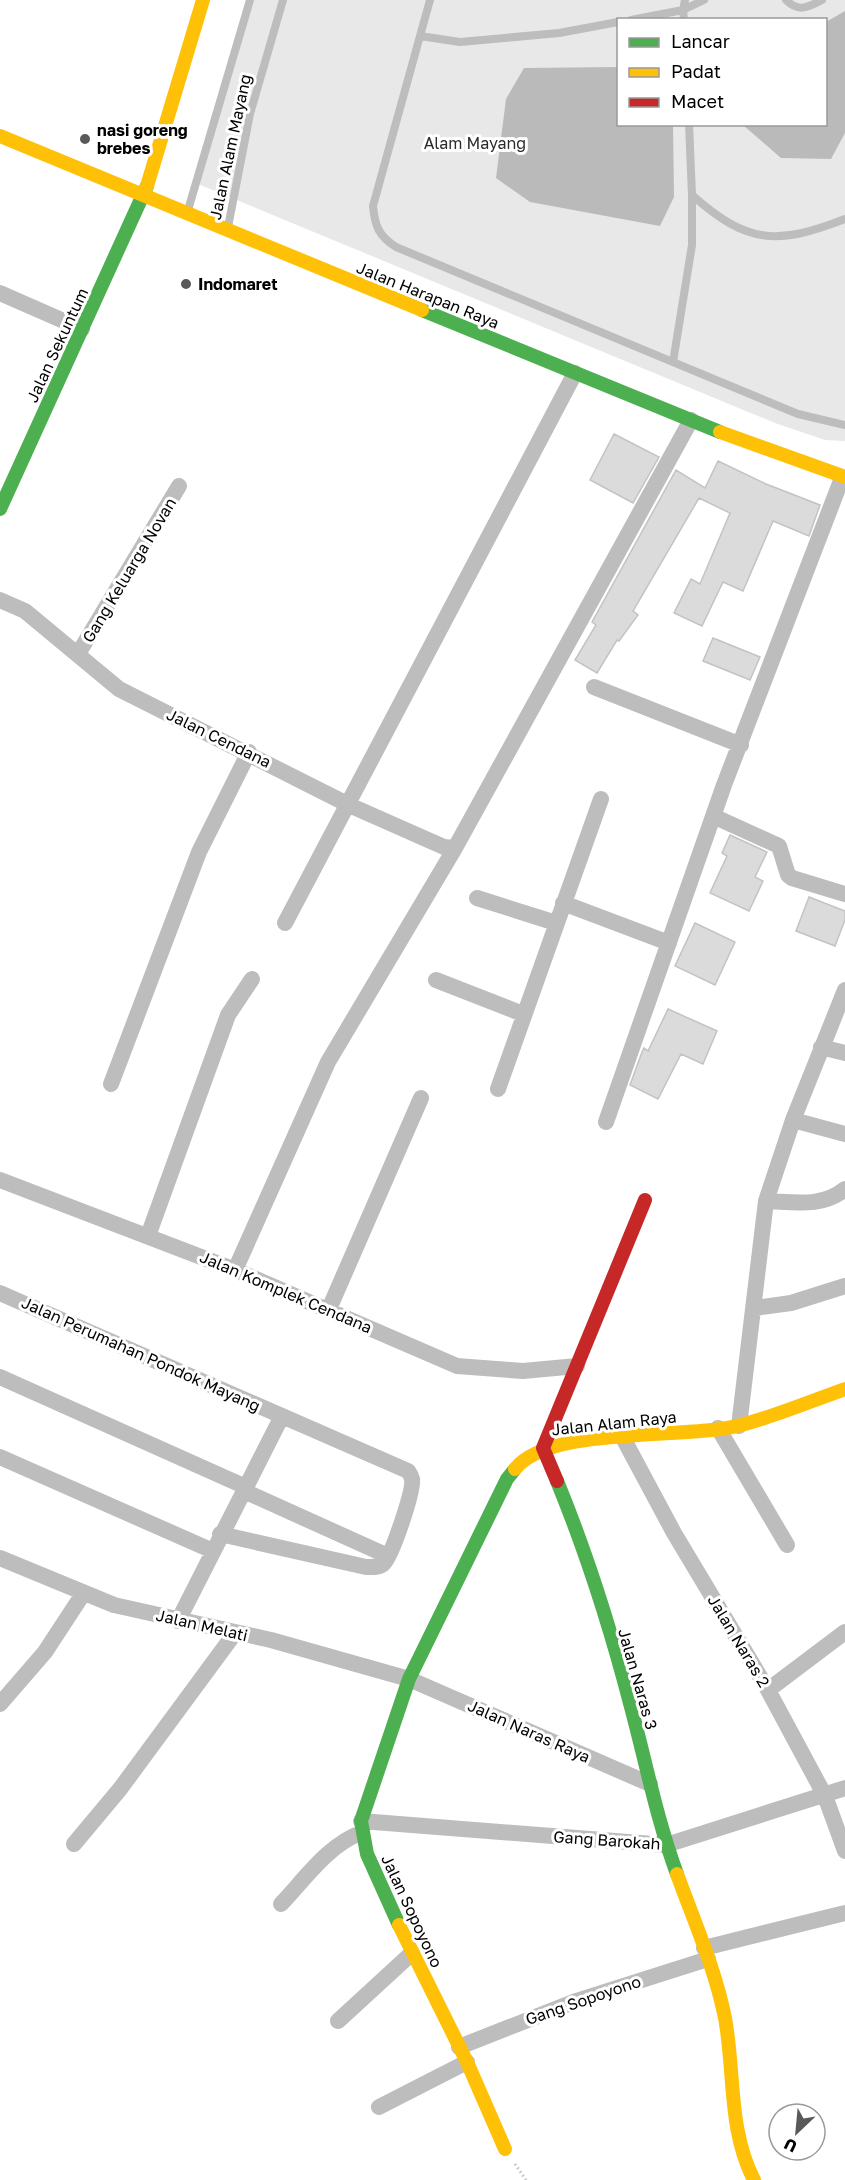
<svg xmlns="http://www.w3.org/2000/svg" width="845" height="2180" viewBox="0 0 845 2180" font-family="'Golos Text',sans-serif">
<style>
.green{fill:#e8e8e8;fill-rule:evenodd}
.water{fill:#bababa}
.building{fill:#dbdbdb;stroke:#c3c3c3;stroke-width:1.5}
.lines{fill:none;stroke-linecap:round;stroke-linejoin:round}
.path{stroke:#c2c2c2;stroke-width:3;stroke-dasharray:1.5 3;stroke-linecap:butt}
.lane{stroke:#bdbdbd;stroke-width:8}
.street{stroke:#bdbdbd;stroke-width:16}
.fast{stroke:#4caf50;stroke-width:14}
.slow{stroke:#ffc107;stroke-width:14}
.jam{stroke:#c62828;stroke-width:14}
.poi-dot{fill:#595959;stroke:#fff;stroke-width:2}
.labels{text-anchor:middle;stroke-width:6;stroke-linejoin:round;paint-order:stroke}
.poi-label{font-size:16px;font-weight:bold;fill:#000;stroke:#fff;text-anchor:start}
.park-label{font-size:16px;fill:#2c2c2c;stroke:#fff}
.street-label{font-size:16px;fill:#000;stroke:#fff}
</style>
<rect width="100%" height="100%" fill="#fff"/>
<!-- green -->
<path class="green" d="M248,0H845V441L825,440L775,423L198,184ZM618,20H826V124H618Z"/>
<!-- water -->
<path class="water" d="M845,11V133L831,159L781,158L743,125L826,124V22Z
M618,67V124L673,125L674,197L660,226L530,202L496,178L506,99L524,68Z"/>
<!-- building -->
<path class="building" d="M614,434L659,457L633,503L590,480Z
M718,461L766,484L820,505L809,536L773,521L743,591L723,582L702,626L674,613L691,579L700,584L730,513L699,498L633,611L638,615L619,641L617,640L597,673L575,660L596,625L592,622L676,470L705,488Z
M713,638L760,657L750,680L703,661Z
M730,835L767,852L755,877L763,881L749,911L710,893L727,856L722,853Z
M809,897L845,911V920L835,946L796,931Z
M695,923L735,942L715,985L675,966Z
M668,1009L717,1031L703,1064L681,1054L658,1099L630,1085L642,1052L644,1048L648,1051Z"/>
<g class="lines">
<!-- path -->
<path class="path" d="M515,2164L526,2180"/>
<!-- lane -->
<path class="lane" d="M430,0L420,36L460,42L559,33L618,22
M786,0C799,13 808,7 822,0
M631,20L683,10L685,0
M684,20L683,10L704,0
M420,36L373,206C375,227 379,236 396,247L798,414L845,425
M689,124L692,195C748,245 778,245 845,219
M188,210L250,0
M228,227L250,114L283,0
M673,362L692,245V195"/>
<!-- street -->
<path class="street" d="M0,293L82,329
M0,600L25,611L119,689L349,805L444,847L455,848
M78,654L179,486
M594,687L741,745
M713,816L779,846L788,875L792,878L845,894
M477,898L556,923
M563,903L669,943
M285,923L575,373
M436,980L523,1014
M821,1047L845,1053
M111,1084L199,852L249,752
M498,1089L601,799
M793,1120L845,1134
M606,1122L724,785L842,478
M0,1180L235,1270L457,1366L523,1371L577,1366
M766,1201C794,1202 822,1208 845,1189
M148,1236L228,1015L252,979
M235,1270L328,1062L455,848L691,420
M0,1293L408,1471C410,1474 411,1475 412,1479C414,1491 392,1555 384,1563C379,1568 373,1567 366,1567L220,1534
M755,1308L791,1303L845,1286
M329,1309L421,1098
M0,1377L246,1487L178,1621
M739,1426L766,1201L793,1120L845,990
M718,1428L787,1545
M622,1436L674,1533L768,1690L825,1796L845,1851
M0,1457L213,1551
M246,1487L282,1416
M244,1491L388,1556
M0,1558L114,1605L271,1640L409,1679L650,1784
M768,1690L845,1632
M0,1704L45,1652L83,1594
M361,1821L666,1845L845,1788
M74,1844L120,1789L235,1633
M281,1904C304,1880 329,1844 361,1833
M704,1948L845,1913
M338,2021L412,1953
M459,2047L576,2001L708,1959
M379,2107L467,2062"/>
<!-- fast -->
<path class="fast" d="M422,310L720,432
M0,509L147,186
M557,1481C587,1554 611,1630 631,1707C646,1763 657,1820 677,1874
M399,1925L367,1854L361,1821L409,1679L507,1479L515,1469"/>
<!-- slow -->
<path class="slow" d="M0,136L422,310
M147,186L203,0
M720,432L845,477
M515,1469C550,1425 687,1440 741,1425C776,1416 811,1401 845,1389
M677,1874C694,1921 715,1968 725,2018C735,2072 728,2130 754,2180
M399,1925L467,2062L505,2149"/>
<!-- jam -->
<path class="jam" d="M557,1481L543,1448L645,1200"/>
</g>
<!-- markers -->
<g class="poi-dot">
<circle cx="85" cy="139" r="6"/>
<circle cx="186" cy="284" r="6"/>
</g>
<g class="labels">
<!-- poi labels -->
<g class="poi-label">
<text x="97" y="136">nasi goreng<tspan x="97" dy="18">brebes</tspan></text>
<text x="198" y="290">Indomaret</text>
</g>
<!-- park labels -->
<g class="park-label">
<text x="475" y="149">Alam Mayang</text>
</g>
<!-- street labels -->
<g class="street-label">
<text transform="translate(230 147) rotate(-78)" y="6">Jalan Alam Mayang</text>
<text transform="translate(428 295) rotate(22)" y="6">Jalan Harapan Raya</text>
<text transform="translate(57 345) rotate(-65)" y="6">Jalan Sekuntum</text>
<text transform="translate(129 570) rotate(-59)" y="6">Gang Keluarga Novan</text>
<text transform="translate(219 738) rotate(26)" y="6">Jalan Cendana</text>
<text transform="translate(286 1292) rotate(23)" y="6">Jalan Komplek Cendana</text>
<text transform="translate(141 1354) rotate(24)" y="6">Jalan Perumahan Pondok Mayang</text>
<text transform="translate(614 1423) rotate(-6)" y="6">Jalan Alam Raya</text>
<text transform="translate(202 1625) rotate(13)" y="6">Jalan Melati</text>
<text transform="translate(739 1641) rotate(59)" y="6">Jalan Naras 2</text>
<text transform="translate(638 1679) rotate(74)" y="6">Jalan Naras 3</text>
<text transform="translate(529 1731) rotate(24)" y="6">Jalan Naras Raya</text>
<text transform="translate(607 1840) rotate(4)" y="6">Gang Barokah</text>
<text transform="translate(412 1911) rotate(65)" y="6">Jalan Sopoyono</text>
<text transform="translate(583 2000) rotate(-19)" y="6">Gang Sopoyono</text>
</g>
</g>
<!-- legend -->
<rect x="617" y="18" width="210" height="108" fill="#ffffff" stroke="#999999" stroke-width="1.5"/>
<rect x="629" y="38" width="30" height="9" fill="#4caf50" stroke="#999999" stroke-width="1.5"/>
<text x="671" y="48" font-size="18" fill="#000000">Lancar</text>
<rect x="629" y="68" width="30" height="9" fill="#ffc107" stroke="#999999" stroke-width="1.5"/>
<text x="671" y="78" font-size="18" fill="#000000">Padat</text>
<rect x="629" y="98" width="30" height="9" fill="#c62828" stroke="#999999" stroke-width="1.5"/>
<text x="671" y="108" font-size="18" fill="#000000">Macet</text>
<!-- north arrow -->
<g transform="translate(797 2132) rotate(206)"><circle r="28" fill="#ffffff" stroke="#999999" stroke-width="1.5"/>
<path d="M0-4.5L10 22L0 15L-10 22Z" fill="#595959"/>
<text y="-9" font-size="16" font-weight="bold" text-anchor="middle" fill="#000000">U</text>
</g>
</svg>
